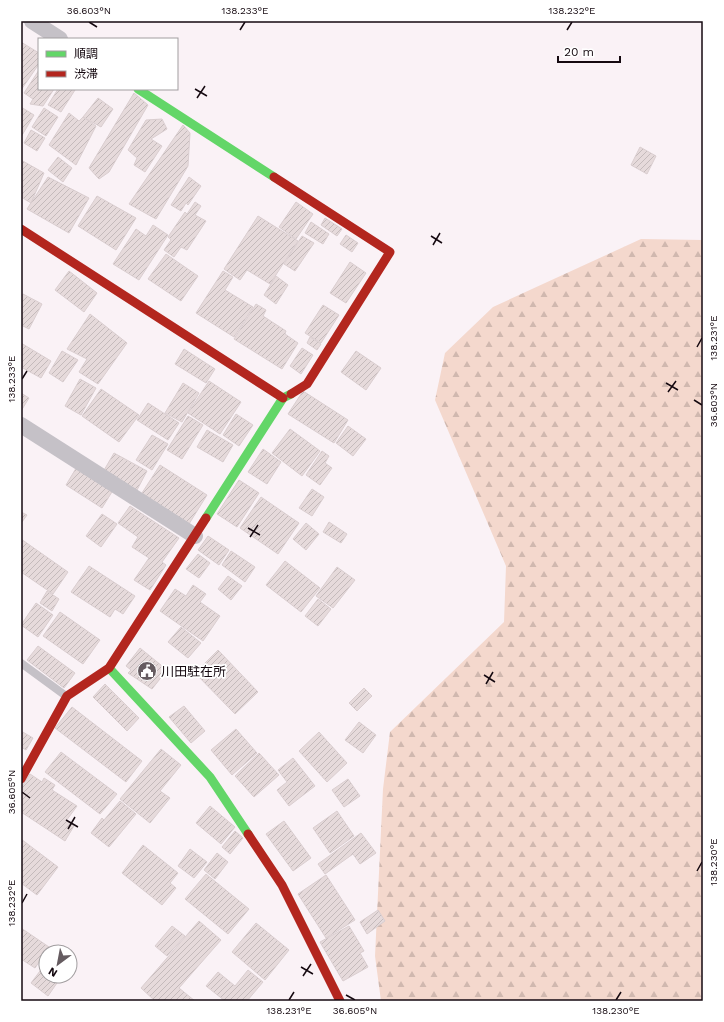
<svg xmlns="http://www.w3.org/2000/svg" width="724" height="1022" viewBox="0 0 724 1022" font-family="'Work Sans','Noto Sans JP',sans-serif">
<style>
.forest{fill:url(#forest-firs)}
.building{fill:url(#building-hatch);stroke:#daced0}
.lines{fill:none;stroke-linecap:round;stroke-linejoin:round}
.lane{stroke:#c5c1c7;stroke-width:8}
.street{stroke:#c5c1c7;stroke-width:16}
.fast{stroke:#63d668;stroke-width:9}
.jam{stroke:#b3261e;stroke-width:9}
.ticks{fill:none;stroke:#150910;stroke-width:1.5}
.labels{text-anchor:middle;stroke-width:3.5;stroke-linejoin:round;paint-order:stroke}
.poi-label{font-size:13px;fill:#150910;stroke:#fff;text-anchor:start}
.neatline{fill:none;stroke:#150910;stroke-width:1.5}
.ticks-label{font-size:10px;text-anchor:middle;fill:#150910}
</style>
<defs>
<pattern id="forest-firs" width="22" height="20" patternUnits="userSpaceOnUse"><rect width="22" height="20" fill="#f4d8cd"/><path d="M5 1l3.5 6h-7zM16 11l3.5 6h-7z" fill="#d0b8af"/></pattern>
<pattern id="building-hatch" width="6" height="6" patternUnits="userSpaceOnUse"><rect width="6" height="6" fill="#e6dadb"/><path d="M-1 1l2-2M0 6l6-6M5 7l2-2" fill="none" stroke="#c4babb"/></pattern>
</defs>
<rect width="100%" height="100%" fill="#faf2f6"/>
<!-- forest -->
<path class="forest" d="M641,239L703,240V1001H381L375,956L383,789L390,732L504,622L506,566L435,400L445,353L493,307Z"/>
<!-- building -->
<path class="building" d="M21,42L39,53V64L21,90Z
M39,70V89H54L43,106L30,104L33,99L24,93Z
M58,89L75,90L61,112L48,105Z
M134,93L148,105L109,172L99,179L89,168Z
M98,98L113,109L101,127L83,117Z
M21,107L34,115L21,137Z
M44,108L58,117L46,136L32,127Z
M69,113L79,121L83,117L96,126L76,165L49,145Z
M162,119L167,129L151,139L162,146L145,172L134,165L137,158L128,150L146,120Z
M183,125L190,133L188,166L156,219L129,204Z
M31,130L45,138L37,151L24,143Z
M640,147L656,156L647,174L631,165Z
M58,157L72,168L63,182L48,170Z
M21,160L44,173L31,203L21,197Z
M48,177L89,198L69,233L27,209Z
M189,177L201,186L188,205L186,203L181,211L171,205Z
M97,196L136,218L116,250L78,226Z
M195,202L201,206L195,215L206,221L187,250L181,247L174,257L164,250L171,240L168,237L185,212L187,214Z
M296,202L313,214L296,239L279,227Z
M258,216L298,241L270,284L247,270L240,280L224,269Z
M325,218L342,229L337,236L321,225Z
M311,222L329,234L323,244L305,233Z
M153,225L168,235L139,280L113,264L136,229L146,236Z
M346,235L358,243L352,252L340,244Z
M302,236L314,243L295,271L284,264Z
M166,254L198,276L181,301L148,279Z
M350,262L366,273L346,303L330,293Z
M69,271L97,293L84,312L55,290Z
M223,271L233,277L225,290L253,307L234,337L196,313Z
M276,276L288,285L276,304L264,295Z
M23,294L42,304L29,329L21,325V299Z
M256,304L266,310L263,316L286,331L285,334L298,343L282,369L234,339Z
M323,305L339,315L321,343L305,333Z
M90,314L127,343L98,384L79,372L87,359L67,349Z
M310,337L321,344L317,350L307,343Z
M21,343L51,361L41,378L21,367Z
M302,348L313,355L301,374L290,366Z
M184,349L215,369L206,383L175,364Z
M62,351L78,360L63,382L49,373Z
M356,351L381,368L366,390L341,372Z
M80,379L96,388L81,415L65,406Z
M209,381L241,402L220,434L188,413Z
M183,383L199,393L182,422L165,413Z
M101,389L139,415L119,442L82,416Z
M303,391L348,420L334,443L288,414Z
M21,393L29,398L21,411Z
M148,403L179,423L168,440L137,420Z
M236,414L253,425L239,446L223,435Z
M188,416L203,425L182,459L167,450Z
M348,426L366,439L353,456L336,443Z
M290,429L320,451L302,476L272,453Z
M207,430L233,445L223,462L197,447Z
M152,435L168,444L152,470L136,460Z
M263,449L281,462L267,484L248,472Z
M322,451L329,456L325,463L332,468L320,485L306,475Z
M114,453L147,471L137,490L103,472Z
M78,465L115,487L102,508L66,485Z
M160,465L207,495L189,524L142,493Z
M239,480L259,493L237,527L217,514Z
M312,489L324,497L312,516L299,508Z
M261,497L299,523L278,554L240,528Z
M130,506L179,538L162,562L166,565L150,590L134,580L149,558L132,547L138,537L118,523Z
M21,512L27,515L22,522L21,521Z
M102,514L117,524L101,547L86,536Z
M329,522L347,534L341,543L323,532Z
M306,523L319,534L306,550L293,539Z
M208,536L229,550L219,565L198,550Z
M21,539L68,572L53,594L21,572Z
M231,551L255,567L245,582L222,565Z
M198,554L210,563L199,578L186,569Z
M285,561L320,588L301,612L266,585Z
M89,566L135,596L123,614L115,609L110,617L71,592Z
M337,567L355,580L333,608L316,596Z
M228,576L242,586L231,600L218,589Z
M193,585L206,594L200,602L220,616L203,641L160,611L175,589L186,596Z
M47,591L59,599L52,611L40,603Z
M318,599L331,609L318,626L305,616Z
M36,603L53,615L38,637L21,625Z
M60,612L100,640L83,664L43,636Z
M181,627L201,643L188,658L168,642Z
M38,646L75,673L64,688L27,660Z
M140,648L167,670L152,689L128,673L131,670L126,666Z
M218,650L258,692L235,714L195,673Z
M105,684L139,718L127,731L93,697Z
M364,688L372,696L357,711L349,703Z
M184,706L205,731L191,743L169,717Z
M72,707L142,761L126,782L55,728Z
M359,722L376,735L363,753L345,740Z
M236,729L257,753L232,775L211,750Z
M21,731L33,738L26,750L21,747Z
M319,732L347,763L327,782L299,751Z
M161,749L181,765L160,791L170,798L150,823L120,799Z
M61,752L117,794L100,814L45,772Z
M259,753L279,775L254,797L235,776Z
M293,758L315,786L289,806L277,790L287,782L278,770Z
M30,774L42,782L44,778L55,785L52,790L77,806L66,821L74,826L65,841L21,812V788Z
M348,779L360,796L344,807L332,790Z
M120,801L136,814L109,847L91,833L102,818L104,820Z
M210,806L235,827L221,844L196,823Z
M337,811L354,836L330,853L313,828Z
M284,821L311,858L293,871L266,834Z
M235,831L243,838L230,854L222,847Z
M361,833L376,853L360,864L353,854L325,874L318,864Z
M21,839L58,867L37,895L21,883Z
M143,845L178,873L170,883L176,888L162,905L122,873Z
M190,849L207,862L194,878L178,866Z
M217,853L228,862L215,879L204,870Z
M206,874L249,909L228,934L185,899Z
M326,875L355,920L326,938L298,894Z
M378,910L385,921L367,934L360,922Z
M199,921L221,940L179,988L195,1001H155L141,988Z
M256,923L289,950L265,980L232,952Z
M172,926L185,936L167,956L155,946Z
M349,926L364,951L360,953L368,967L343,981L320,942Z
M21,928L49,947L35,968L21,959Z
M248,970L263,982L247,1001H225L206,986L218,972L235,986Z
M40,971L57,983L48,996L31,983Z"/>
<g class="lines">
<!-- lane -->
<path class="lane" d="M21,663L66,696"/>
<!-- street -->
<path class="street" d="M32,21L60,39
M21,425L195,536"/>
<!-- fast -->
<path class="fast" d="M138,89L274,177
M206,518L283,398L291,394
M109,668L210,777L248,834"/>
<!-- jam -->
<path class="jam" d="M274,177L390,252L307,384L291,394
M21,229L283,398
M21,779L67,696L109,668L206,518
M248,834L282,885L340,1001"/>
</g>
<!-- ticks -->
<path class="ticks" d="M89,22L97,27M240,30L245,22M567,30L572,22M195,89L207,96M197,98L205,86M431,236L442,243M433,245L440,233M697,347L702,338M22,379L27,371M666,383L678,390M668,392L676,381M694,400L702,405M248,528L260,535M250,537L258,525M484,675L495,682M486,684L493,672M22,792L30,798M66,820L78,827M68,829L75,817M697,871L702,862M22,903L27,894M301,967L313,974M303,976L311,964M346,995L355,1000M289,1000L294,992M616,1000L621,992"/>
<!-- icons -->
<defs>
<symbol id="civic-disc" viewBox="-11 -11 22 22"><circle r="9.5" fill="#655b60" stroke="#fff"/><path d="M-.6-6.5H3V-4.5H.6V-3L4-1V1h2V6H-6V1h2V-1L-.6-3ZM-1.2 2.5V6h2.4V2.5Z" fill="#fff"/></symbol>
</defs>
<g fill-rule="evenodd">
<use href="#civic-disc" x="136" y="660" width="22" height="22"/>
</g>
<g class="labels">
<!-- poi labels -->
<g class="poi-label">
<text x="161" y="676">川田駐在所</text>
</g>
</g>
<!-- border -->
<rect width="724" height="1022" fill="none" stroke="#ffffff" stroke-width="44"/>
<!-- legend -->
<rect x="38" y="38" width="140" height="52" fill="#ffffff" stroke="#a19d9f"/>
<rect x="46" y="51" width="20" height="6" fill="#63d668" stroke="#a19d9f"/>
<text x="74" y="58" font-size="12" fill="#150910">順調</text>
<rect x="46" y="71" width="20" height="6" fill="#b3261e" stroke="#a19d9f"/>
<text x="74" y="78" font-size="12" fill="#150910">渋滞</text>
<!-- north arrow -->
<g transform="translate(58 964) rotate(212)"><circle r="19" fill="#ffffff" stroke="#a19d9f"/>
<path d="M0-3L7 15L0 10L-7 15Z" fill="#655b60"/>
<text y="-6" font-size="11" font-weight="bold" text-anchor="middle" fill="#150910">N</text>
</g>
<!-- scale -->
<path d="M558 56v6h62v-6" fill="none" stroke="#150910" stroke-width="2"/>
<text x="564" y="56" font-size="12" fill="#150910" stroke="#ffffff" stroke-width="3" paint-order="stroke">20 m</text>
<rect x="22" y="22" width="680" height="978" class="neatline"/>
<g class="ticks-label">
<text x="89" y="14">36.603°N</text>
<text x="245" y="14">138.233°E</text>
<text x="572" y="14">138.232°E</text>
<text transform="translate(713 338) rotate(-90)" y="4">138.231°E</text>
<text transform="translate(11 379) rotate(-90)" y="4">138.233°E</text>
<text transform="translate(713 405) rotate(-90)" y="4">36.603°N</text>
<text transform="translate(11 792) rotate(-90)" y="4">36.605°N</text>
<text transform="translate(713 862) rotate(-90)" y="4">138.230°E</text>
<text transform="translate(11 903) rotate(-90)" y="4">138.232°E</text>
<text x="289" y="1014">138.231°E</text>
<text x="355" y="1014">36.605°N</text>
<text x="616" y="1014">138.230°E</text>
</g>
</svg>
